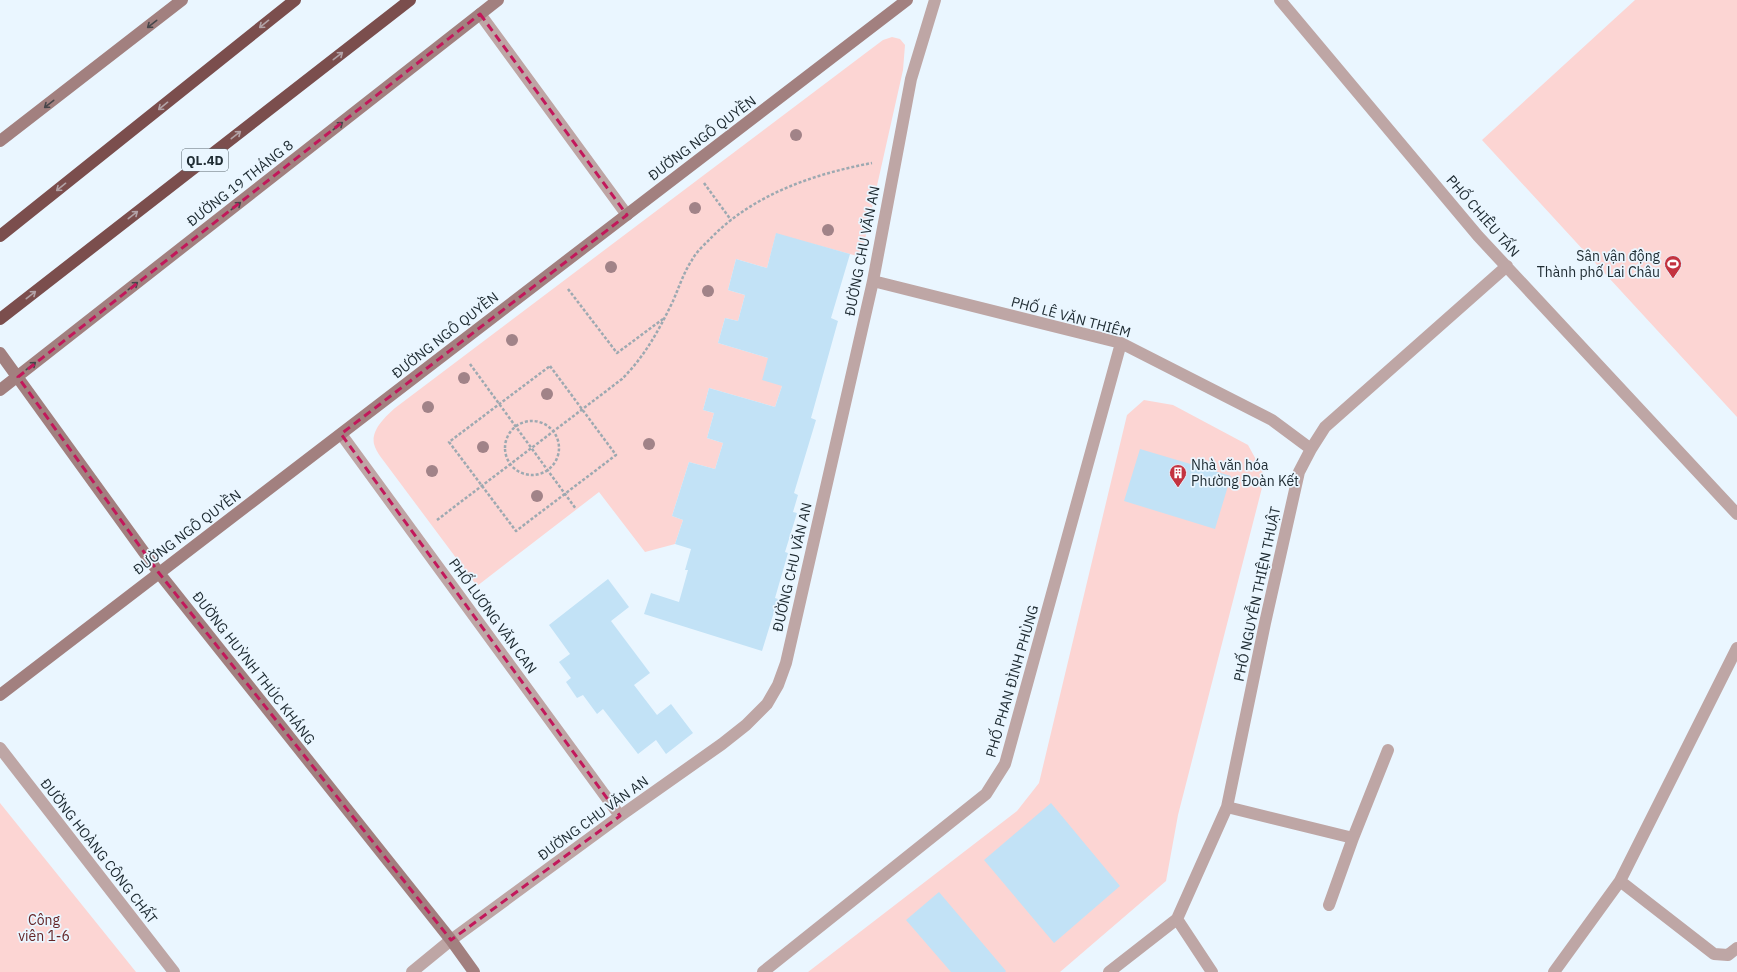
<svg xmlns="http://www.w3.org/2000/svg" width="1737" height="972" viewBox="0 0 1737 972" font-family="'IBM Plex Sans',sans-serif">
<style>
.green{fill:#fcd5d3}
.building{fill:#c2e2f6}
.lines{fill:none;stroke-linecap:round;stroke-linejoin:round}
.path{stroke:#9da9b1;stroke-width:2.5;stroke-dasharray:3 2;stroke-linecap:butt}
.street{stroke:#bea6a5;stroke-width:12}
.secondary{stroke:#a2807f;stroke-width:12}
.highway{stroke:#7b4e4d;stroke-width:12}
.tree{fill:#a18388}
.oneway{stroke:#47464a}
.oneway2{stroke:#b2a2a6}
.marked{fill:none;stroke:#c2185b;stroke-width:3;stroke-dasharray:8 5;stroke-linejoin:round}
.labels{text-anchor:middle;stroke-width:3.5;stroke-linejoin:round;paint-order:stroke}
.shield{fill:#eaf6ff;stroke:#5d6971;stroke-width:1}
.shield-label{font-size:13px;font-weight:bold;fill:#202d34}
.street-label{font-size:14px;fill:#202d34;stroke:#eaf6ff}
.poi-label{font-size:14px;fill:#202d34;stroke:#eaf6ff;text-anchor:end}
.park-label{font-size:14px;fill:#652527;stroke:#eaf6ff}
</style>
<rect width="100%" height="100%" fill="#eaf6ff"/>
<!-- green -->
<path class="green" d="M1635,0H1737V417L1482,140Z
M892,37L900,39L905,45L903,70L861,257L776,234L767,268L736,259L728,290L745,295L738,321L725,318L718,343L768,358L782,386L775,407L709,388L703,410L714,413L707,438L723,443L715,469L689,462L672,516L683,520L675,544L645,552L599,492L477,586L380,456C378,453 375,448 374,444C371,430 385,417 395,408L867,52L883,40Z
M1144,400L1173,405L1248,445L1265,476L1178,815L1166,881L1060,972H808L1017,811L1039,783L1127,415Z
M0,803L136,972H0Z"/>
<!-- building -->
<path class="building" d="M776,233L850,254L831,318L838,321L811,418L816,420L794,493L798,495L793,512L797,513L785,552L788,553L775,598L778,599L762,651L644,614L651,593L679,602L688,570H685L691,549L675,544L683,520L672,516L689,462L715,469L723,443L707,438L714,413L703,410L709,388L775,407L782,386L762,380L768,358L718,343L725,318L738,321L745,295L728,290L736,259L767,268Z
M1140,449L1231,476L1215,529L1124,501Z
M608,579L629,607L611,621L650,673L634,685L657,715L671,704L693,733L666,754L656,740L638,754L603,709L597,714L583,695L577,698L566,682L571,678L559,662L570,654L549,625Z
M1051,803L1120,886L1054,943L984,860Z
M939,892L1006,971L1005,972H951L906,920Z"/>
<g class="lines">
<!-- path -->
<path class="path" d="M704,183L731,220
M568,289L617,353L663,319
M470,364L576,509
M550,366L616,455L516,531L449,442Z
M505 448a27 27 0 1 1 54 0a27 27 0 1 1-54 0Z
M437,520L622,379C645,356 659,330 673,301C679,287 684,272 692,260C696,252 704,245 710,239C752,195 813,174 872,163"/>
<!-- street -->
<path class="street" d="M1280,0L1478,236L1737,514
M480,14L627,215
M873,281L1121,343L1272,420L1311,449
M341,434L620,816
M0,748L174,972
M1227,807L1353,838
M1620,881L1714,954L1728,955L1737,948
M1329,905L1353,838L1388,750
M1177,919L1212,972
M412,972L451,940L620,816L722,744L746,725L767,704L778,685L786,663L873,281L911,79L935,0
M763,972L986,794L1005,764L1121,343
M1109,972L1177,919L1227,807L1265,623L1299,472L1311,449L1325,427L1507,266
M1554,972L1620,881L1737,648"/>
<!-- secondary -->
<path class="secondary" d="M0,141L182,0
M0,353L159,573L451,940L474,972
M0,390L498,0
M0,695L907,0"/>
<!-- highway -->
<path class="highway" d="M0,236L295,0
M0,319L410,0"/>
</g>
<!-- trees -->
<g class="tree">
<circle cx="796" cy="135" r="6"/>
<circle cx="695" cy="208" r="6"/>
<circle cx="828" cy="230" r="6"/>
<circle cx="611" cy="267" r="6"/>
<circle cx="708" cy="291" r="6"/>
<circle cx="512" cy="340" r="6"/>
<circle cx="464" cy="378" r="6"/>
<circle cx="547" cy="394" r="6"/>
<circle cx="428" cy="407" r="6"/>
<circle cx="649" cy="444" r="6"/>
<circle cx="483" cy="447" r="6"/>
<circle cx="432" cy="471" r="6"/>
<circle cx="537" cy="496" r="6"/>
</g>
<!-- one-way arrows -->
<defs><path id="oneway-shaft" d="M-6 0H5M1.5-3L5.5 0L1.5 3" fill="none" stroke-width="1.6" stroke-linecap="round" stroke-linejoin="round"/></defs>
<g class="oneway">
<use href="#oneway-shaft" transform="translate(152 24) rotate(142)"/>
<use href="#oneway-shaft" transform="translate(49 104) rotate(142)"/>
<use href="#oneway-shaft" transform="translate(338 126) rotate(-38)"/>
<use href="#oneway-shaft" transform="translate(236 206) rotate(-38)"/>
<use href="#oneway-shaft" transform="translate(133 286) rotate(-38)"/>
<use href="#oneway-shaft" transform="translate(31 366) rotate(-38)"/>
</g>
<g class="oneway2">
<use href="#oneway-shaft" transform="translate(264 24) rotate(141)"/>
<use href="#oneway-shaft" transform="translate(338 56) rotate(-38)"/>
<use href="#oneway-shaft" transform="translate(163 106) rotate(141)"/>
<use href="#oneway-shaft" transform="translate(236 135) rotate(-38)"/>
<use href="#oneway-shaft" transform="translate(61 187) rotate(141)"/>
<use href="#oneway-shaft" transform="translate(133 215) rotate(-38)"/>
<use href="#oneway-shaft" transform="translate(31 295) rotate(-38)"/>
</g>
<!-- marked area -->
<path class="marked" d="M480,14L627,215L341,434L620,816L451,940L159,573L18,377Z"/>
<!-- icons -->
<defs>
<symbol id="stadium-pin" viewBox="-11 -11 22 30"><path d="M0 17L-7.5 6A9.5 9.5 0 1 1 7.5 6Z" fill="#c33340" stroke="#eaf6ff"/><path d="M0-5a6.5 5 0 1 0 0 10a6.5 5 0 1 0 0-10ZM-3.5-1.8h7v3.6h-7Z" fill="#fff"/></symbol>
<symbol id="building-pin" viewBox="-11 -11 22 30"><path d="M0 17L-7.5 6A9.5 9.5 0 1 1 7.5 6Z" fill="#c33340" stroke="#eaf6ff"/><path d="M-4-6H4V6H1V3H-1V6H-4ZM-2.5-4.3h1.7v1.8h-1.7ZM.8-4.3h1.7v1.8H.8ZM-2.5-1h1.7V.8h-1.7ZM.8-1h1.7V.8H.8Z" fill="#fff"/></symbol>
</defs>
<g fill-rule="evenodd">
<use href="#stadium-pin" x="1663" y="254" width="20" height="27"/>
<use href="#building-pin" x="1168" y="463" width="20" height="27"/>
</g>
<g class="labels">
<!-- shield labels -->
<rect class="shield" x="182" y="149" width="46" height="22" rx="3"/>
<g class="shield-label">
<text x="205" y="165">QL.4D</text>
</g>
<!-- street labels -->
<g class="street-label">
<text transform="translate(702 138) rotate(-37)" y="5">ĐƯỜNG NGÔ QUYỀN</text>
<text transform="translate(240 183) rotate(-38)" y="5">ĐƯỜNG 19 THÁNG 8</text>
<text transform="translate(1483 216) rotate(49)" y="5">PHỐ CHIÊU TẤN</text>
<text transform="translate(862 251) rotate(-79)" y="5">ĐƯỜNG CHU VĂN AN</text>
<text transform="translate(1071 317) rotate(15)" y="5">PHỐ LÊ VĂN THIÊM</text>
<text transform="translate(445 335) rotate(-38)" y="5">ĐƯỜNG NGÔ QUYỀN</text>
<text transform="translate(187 532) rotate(-37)" y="5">ĐƯỜNG NGÔ QUYỀN</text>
<text transform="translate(792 567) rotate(-77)" y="5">ĐƯỜNG CHU VĂN AN</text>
<text transform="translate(1257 594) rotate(-78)" y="5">PHỐ NGUYỄN THIỆN THUẬT</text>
<text transform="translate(493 616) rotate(54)" y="5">PHỐ LƯƠNG VĂN CAN</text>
<text transform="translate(254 668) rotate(52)" y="5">ĐƯỜNG HUỲNH THÚC KHÁNG</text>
<text transform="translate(1012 681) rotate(-74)" y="5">PHỐ PHAN ĐÌNH PHÙNG</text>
<text transform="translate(593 818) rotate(-36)" y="5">ĐƯỜNG CHU VĂN AN</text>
<text transform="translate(99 851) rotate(52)" y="5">ĐƯỜNG HOÀNG CÔNG CHẤT</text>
</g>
<!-- poi labels -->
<g class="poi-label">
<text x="1660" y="261">Sân vận động<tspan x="1660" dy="16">Thành phố Lai Châu</tspan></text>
<text x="1191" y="470" text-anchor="start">Nhà văn hóa<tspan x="1191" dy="16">Phường Đoàn Kết</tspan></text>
</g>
<!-- park labels -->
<g class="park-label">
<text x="44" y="925">Công<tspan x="44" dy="16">viên 1-6</tspan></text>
</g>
</g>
</svg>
